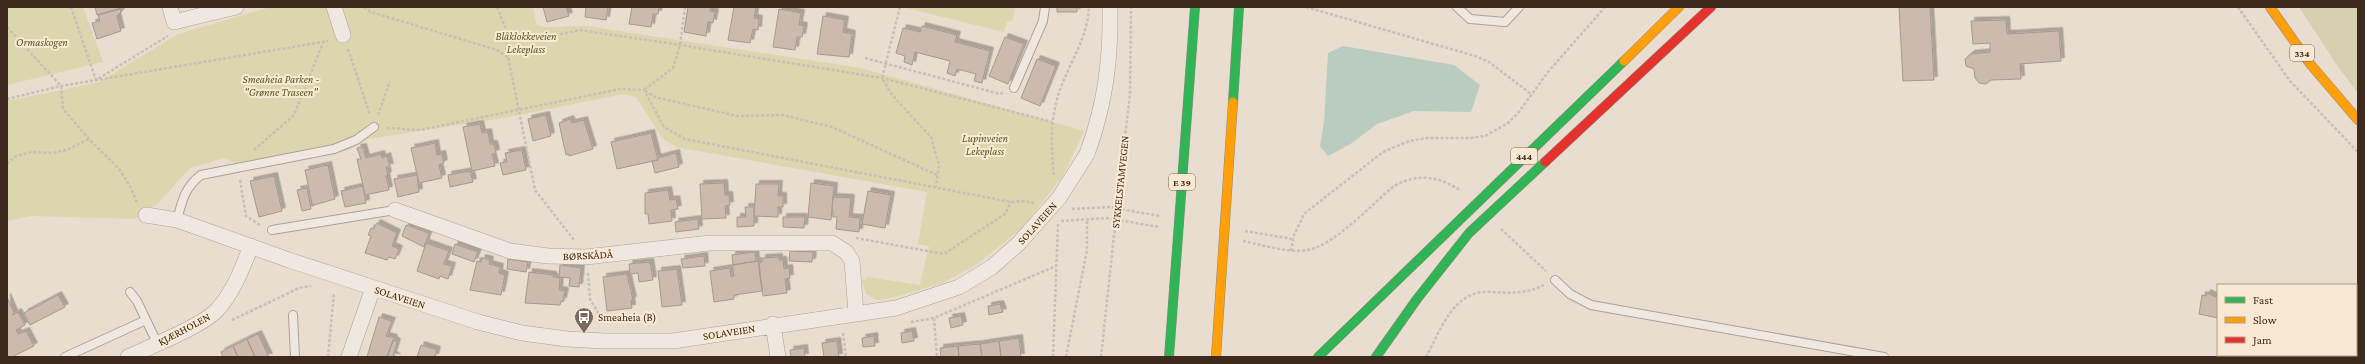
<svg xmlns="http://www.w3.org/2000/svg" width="2365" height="364" viewBox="0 0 2365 364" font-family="'Crimson Pro',serif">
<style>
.green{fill:#dcd6af}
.cemetery{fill:#d5d0af}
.water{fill:#b9ccbf}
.building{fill:#ccbaae;stroke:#a8988d;filter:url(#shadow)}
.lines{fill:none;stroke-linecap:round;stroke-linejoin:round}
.lane-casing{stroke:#ada297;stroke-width:10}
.street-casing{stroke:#ada297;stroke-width:16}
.fast-casing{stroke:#92887e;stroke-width:10}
.slow-casing{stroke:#92887e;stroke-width:10}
.jam-casing{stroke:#92887e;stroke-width:10}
.path{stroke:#c8bfb6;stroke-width:2.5;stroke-dasharray:3 2;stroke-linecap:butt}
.lane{stroke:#efe8e0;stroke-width:8}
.street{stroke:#efe8e0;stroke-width:15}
.fast{stroke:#30b455;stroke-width:9}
.slow{stroke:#ff9f0a;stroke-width:9}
.jam{stroke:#e5322d;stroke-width:9}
.street-bridge-casing{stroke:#ada297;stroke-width:16;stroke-linecap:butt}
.path-bridge{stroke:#c8bfb6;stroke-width:2.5;stroke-dasharray:3 2;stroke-linecap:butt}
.street-bridge{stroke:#efe8e0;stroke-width:15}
.labels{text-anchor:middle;stroke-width:4;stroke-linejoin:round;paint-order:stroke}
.shield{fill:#f9e9d3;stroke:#756354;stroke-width:1}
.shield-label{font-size:10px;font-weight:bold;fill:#3d291d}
.park-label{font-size:11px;font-style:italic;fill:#545b22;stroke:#f9e9d3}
.street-label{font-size:11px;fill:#3d291d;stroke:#f9e9d3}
.poi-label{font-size:11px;fill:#3d291d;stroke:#f9e9d3;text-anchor:start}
</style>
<defs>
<filter id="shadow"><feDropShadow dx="3.5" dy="-3.5" stdDeviation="0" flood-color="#0004"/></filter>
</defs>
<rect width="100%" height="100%" fill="#e8ddce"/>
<!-- green -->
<path class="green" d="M7,7H83L103,62L7,85Z
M271,7H533L536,24L543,27L587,26L861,68L1084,131L1063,176L1023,227L977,264L943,283L895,297L877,300L866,294L862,281L867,277L920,285L929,246L918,244L927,192L676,147L663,139L636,97L623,94L514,116L369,139L348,150L250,170L224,158L190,168L157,204L134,219L31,216L7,221V101L99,82L178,34Z
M902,7H1015L1013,20L1007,22L1004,32Z"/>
<!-- cemetery -->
<path class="cemetery" d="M2299,7H2358V93L2339,68Z"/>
<!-- water -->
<path class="water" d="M1343,46L1454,65L1480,85L1471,112L1414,111L1377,124L1352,143L1328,156L1320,146L1324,122L1328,53Z"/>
<!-- building -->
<path class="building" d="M95,7H125L97,15Z
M543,7H566L569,16L547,22Z
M586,7H608L606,20L585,17Z
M632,7H659L658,14H653L651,27L629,24Z
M688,7H710V11L715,12L713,23L708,22L706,36L684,32Z
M734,7H756L754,18L759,19L758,30L753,29L750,43L728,40Z
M1057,7H1077V12H1057Z
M1899,7H1930L1934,80L1903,81Z
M120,9L121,12L117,16L121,31L97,39L92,23L100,21L98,15Z
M779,9L801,13L799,25L804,26L802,37H797L795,50L773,47Z
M823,16L845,20L843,32L852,34L849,57L817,54Z
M2006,20L2007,34L2059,31L2061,61L2020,64L2021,79L1991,80L1986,84L1979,83L1975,78L1974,69L1966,66L1965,59L1971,54L1990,52V43L1973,44L1971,21Z
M922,26L957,35L955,42L990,51L982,83L974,81L976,74L957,69L955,76L947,73L950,61L915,52L912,65L904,62L905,56L896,53L903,28L920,32Z
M1005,37L1024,44L1008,84L989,76Z
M1037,59L1056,66L1040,106L1021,98Z
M546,115L551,136L533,141L528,119Z
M570,119L572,123L584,120L593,149L569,156V154L566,155L559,123Z
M480,124L482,133L488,132L490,144H494L496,153L492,154L495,166L472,171L463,127Z
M651,133L658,160L617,169L611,142Z
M435,143L437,155L442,154L444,163L439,165L442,178L419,183L411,148Z
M363,147L366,158L381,154L382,158L387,156L390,167H386L388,175L386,176L389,190L365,195L357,159H361L357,148Z
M522,150L526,170L503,175L500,163L507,162L505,153Z
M676,153L679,167L655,173L652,161L658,160L657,158Z
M328,165L335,199L314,205L312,204L305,170Z
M470,171L473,182L450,187L448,175Z
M417,175L419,192L398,197L394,179Z
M274,176L282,211L259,217L250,181Z
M724,183L725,195H729L730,205L725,206L726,218L702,219L700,184Z
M811,183L834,186L831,220L808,217Z
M756,184H779L778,196H783V207H778V217L754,216Z
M363,186L366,203L345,207L341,191Z
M307,188L311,209L302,211L297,190Z
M668,190L670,200L676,199L678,209L671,210L672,221L649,224L648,214H645V193Z
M868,191L891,195L885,228L862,224Z
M833,197L851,198L849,217L860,218L859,232L836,229L837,217H833V211H832Z
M745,207H754V226L737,227V217H746Z
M783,217H805L804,228L783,227Z
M698,219L699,229L676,232L675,222Z
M377,223L397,233L392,246L399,249L395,259L389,257L387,260L365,253L371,236L368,235L371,228L373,229Z
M406,225L429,233L424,247L402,236Z
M426,243L449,251L444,264L452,266L448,279L440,276L439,279L417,271Z
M455,244L478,252L474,262L452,254Z
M790,251L813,252L812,262L789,261Z
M755,252L756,261L733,265L732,255Z
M704,256L705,266L683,268L681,259Z
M779,257V260H783L784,269L789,268L790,278L785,279L787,293L763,296L759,263L762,262V258Z
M482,258L490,260L489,264L500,267L499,273L505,275L501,295L470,290L477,261L481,262Z
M508,259L528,262L526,272L507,269Z
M758,261L762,291L734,295V299L714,302L710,271L730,268L731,277L734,276L732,265Z
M650,262L653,280L639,282L638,273L630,274L629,264Z
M560,265L581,268L579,287L569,286L570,278L559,277Z
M677,269L682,305L662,307L658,271Z
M529,272L553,275V277L560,278L559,290L565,291L563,301H561L560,305L525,303Z
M627,274L633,300H631L632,308L607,311L603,277Z
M2207,293L2218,298V318L2199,314L2202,295L2206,296Z
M58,295L65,307L30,325L24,313Z
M7,297L14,313L12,315L18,312L25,325L16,330L18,334L26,331L34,346L12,357H7Z
M1000,304L1003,312L989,315L988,306Z
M961,316L963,325L951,328L949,318Z
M379,317L392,321L386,336L394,338L387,357H367Z
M912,331L914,341L902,343L901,333Z
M258,334L269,357H255L247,339Z
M874,336L875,346L863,347L862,338Z
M1019,338L1021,357H1001L999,341Z
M247,339L255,357H238L233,346Z
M393,340L397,342L393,355L397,357H387Z
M837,341L839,357H824L822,343Z
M999,341L1001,357H982L980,344Z
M980,344L982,357H959L958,346Z
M421,345L437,350L435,357H417Z
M233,346L238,357H223L221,352Z
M958,346L959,357H941L940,348Z
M804,348L805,357H791L790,350Z"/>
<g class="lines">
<defs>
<path id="lane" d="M1457,7L1470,19L1505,22L1519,7
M1014,88L1043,21L1045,7
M177,220C182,201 185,187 201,175L334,149L356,140L374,127
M272,230L395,210
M1555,280L1570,294L1591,305L1884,357
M130,292L137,301L157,343
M293,315L295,357
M65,357L146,320"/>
<path id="street" d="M170,7L174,22L236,7
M334,7L343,35
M1087,154C1105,105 1111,60 1110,7
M395,210L510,251L548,256L586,257L710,243H832L846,252L852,261L856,314
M146,215L177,220L289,260L478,322L522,333L567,339L604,341H673L896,308L959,287L992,267L1019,243
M773,324L778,357
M128,357C149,347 202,326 216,311C233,293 242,269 251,246
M349,357L373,288"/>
<path id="fast" d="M1233,102L1239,7
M1169,357L1195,7
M1318,357L1624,61
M1376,357L1417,299L1469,233L1545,162"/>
<path id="slow" d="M2270,7L2311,65L2358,120
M1624,61L1679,7
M1216,357L1233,102"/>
<path id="jam" d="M1545,162L1711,7"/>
</defs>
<!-- lane casing -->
<use href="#lane" class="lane-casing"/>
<!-- street casing -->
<use href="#street" class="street-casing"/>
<!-- fast casing -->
<use href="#fast" class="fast-casing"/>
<!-- slow casing -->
<use href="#slow" class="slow-casing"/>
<!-- jam casing -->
<use href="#jam" class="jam-casing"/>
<!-- path -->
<path class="path" d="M71,7L96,80L168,36
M364,7L371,12L497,50L508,57
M497,7L510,39L547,37L580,30L680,45L882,78L1052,122
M685,7L680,45L673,68L644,90L655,97L737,116L782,115L832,127L937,175
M900,7L882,78L892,95L931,137L939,165L936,187
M1306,7L1475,56L1489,62L1531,94
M2238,7L2290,81L2358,152
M7,27L61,86L63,109L89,139L119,169L130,186L137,203
M510,39L506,47L535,190L574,240
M348,49L370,115
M865,58L1000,94L1004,92
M7,99L61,86L328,41
M378,115L390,81
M387,128L420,130L620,89L644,90L664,127L685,139L1011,202L1023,201L1034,203
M254,150L294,115L323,43
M7,164L16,156L32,152L52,153L67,150L89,139
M1054,175C1051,149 1050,122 1058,96C1067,66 1088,39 1089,7
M240,180L246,216L260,225
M1119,188L1130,94L1131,7
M1072,209L1109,207L1160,216
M1061,221L1107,218L1159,227
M1501,229L1546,271
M1245,231L1293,239
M856,238L944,254L1005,214L1011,202
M1243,241C1263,245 1286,253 1307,250C1334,246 1372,204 1394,186C1418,173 1439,176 1461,191
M1291,251L1294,235L1304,214L1383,152L1409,141L1427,138H1470L1485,136L1508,123L1518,113L1548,72L1605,7
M588,273L590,299L600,316L601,325
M934,318L937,357
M232,320L299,288L311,286
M911,322L934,318L1056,266
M843,333L846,357
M328,357L334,293
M1053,357L1058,224
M1066,357L1087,250V220
M1101,357L1110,273
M1426,357C1441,330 1453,289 1491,292C1511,293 1526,294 1544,285"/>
<!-- lane -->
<use href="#lane" class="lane"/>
<!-- street -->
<use href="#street" class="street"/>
<!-- fast -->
<use href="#fast" class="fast"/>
<!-- slow -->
<use href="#slow" class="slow"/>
<!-- jam -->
<use href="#jam" class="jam"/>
<defs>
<path id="street-bridge" d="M1019,243L1059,198L1087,154"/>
</defs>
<!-- street-bridge casing -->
<use href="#street-bridge" class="street-bridge-casing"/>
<!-- path-bridge -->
<path class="path-bridge" d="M1110,273L1119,188"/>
<!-- street-bridge -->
<use href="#street-bridge" class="street-bridge"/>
</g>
<!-- icons -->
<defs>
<symbol id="bus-pin" viewBox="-11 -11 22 30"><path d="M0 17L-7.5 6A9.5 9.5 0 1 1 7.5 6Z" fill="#79685b" stroke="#f9e9d3"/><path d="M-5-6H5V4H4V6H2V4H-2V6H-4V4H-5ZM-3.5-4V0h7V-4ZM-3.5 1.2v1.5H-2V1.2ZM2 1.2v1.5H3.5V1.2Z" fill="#fff"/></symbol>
</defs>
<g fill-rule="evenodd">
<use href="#bus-pin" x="573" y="306" width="22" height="30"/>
</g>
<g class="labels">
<!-- shield labels -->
<g class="shield">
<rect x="2290" y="45" width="24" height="16" rx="3"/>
<rect x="1511" y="148" width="26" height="16" rx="3"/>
<rect x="1169" y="174" width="26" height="16" rx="3"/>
</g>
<g class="shield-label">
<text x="2302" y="57">334</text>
<text x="1524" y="160">444</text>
<text x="1182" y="186">E 39</text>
</g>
<!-- park labels -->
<g class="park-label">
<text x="526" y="40">Blåklokkeveien<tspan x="526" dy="13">Lekeplass</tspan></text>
<text x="42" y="46">Ormaskogen</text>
<text x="281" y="83">Smeaheia Parken -<tspan x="281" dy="13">"Grønne Traseen"</tspan></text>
<text x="985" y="142">Lupinveien<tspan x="985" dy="13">Lekeplass</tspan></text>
</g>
<!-- street labels -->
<g class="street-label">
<text transform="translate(1120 182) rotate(-84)" y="4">SYKKELSTAMVEGEN</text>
<text transform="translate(1037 223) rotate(-48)" y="4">SOLAVEIEN</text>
<text transform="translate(588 255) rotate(-3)" y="4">BØRSKÅDÅ</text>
<text transform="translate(400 297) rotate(18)" y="4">SOLAVEIEN</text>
<text transform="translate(184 329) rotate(-28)" y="4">KJÆRHOLEN</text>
<text transform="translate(729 332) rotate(-9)" y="4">SOLAVEIEN</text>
</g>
<!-- poi labels -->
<g class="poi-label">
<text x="598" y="321">Smeaheia (B)</text>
</g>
</g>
<!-- border -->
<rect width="2365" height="364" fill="none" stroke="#3d291d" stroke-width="16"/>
<!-- legend -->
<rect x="2217" y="284" width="140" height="72" fill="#f9e9d3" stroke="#ae9c8a"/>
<rect x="2225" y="297" width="20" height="6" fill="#30b455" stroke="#ae9c8a"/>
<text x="2253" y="304" font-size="12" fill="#3d291d">Fast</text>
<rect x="2225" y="317" width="20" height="6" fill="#ff9f0a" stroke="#ae9c8a"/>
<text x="2253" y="324" font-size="12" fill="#3d291d">Slow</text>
<rect x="2225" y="337" width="20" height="6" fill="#e5322d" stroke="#ae9c8a"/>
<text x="2253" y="344" font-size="12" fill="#3d291d">Jam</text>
</svg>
